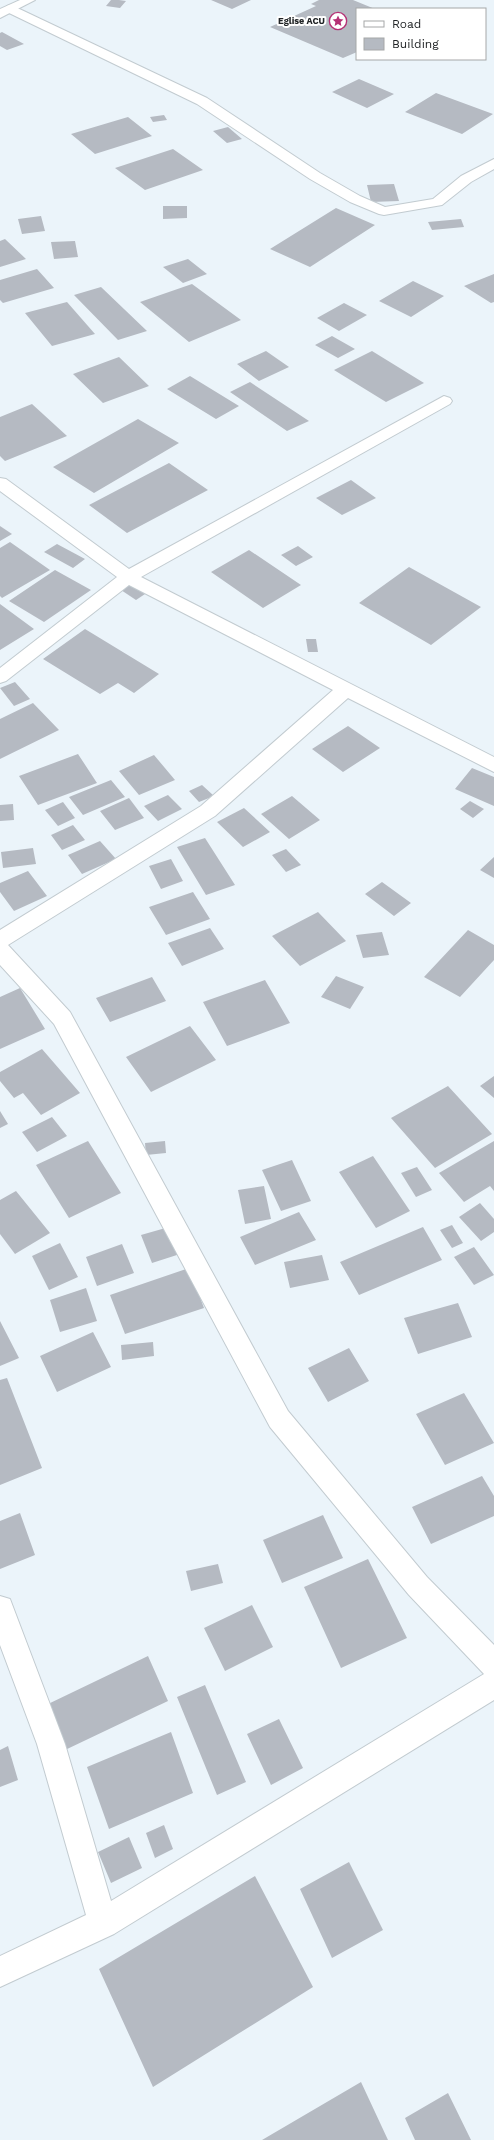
<svg xmlns="http://www.w3.org/2000/svg" width="494" height="2140" viewBox="0 0 494 2140" font-family="'Work Sans',sans-serif">
<style>
.building{fill:#b5bac2}
.lines{fill:none;stroke-linecap:round;stroke-linejoin:round}
.minor-casing{stroke:#c2cbd0;stroke-width:2}
.secondary-casing{stroke:#c2cbd0;stroke-width:2}
.minor{fill:#fff;fill-rule:evenodd}
.secondary{fill:#fff;fill-rule:evenodd}
.labels{text-anchor:middle;stroke-width:4;stroke-linejoin:round;paint-order:stroke}
.far-poi-label{font-size:9px;font-weight:bold;fill:#212426;stroke:#fff;text-anchor:end}
</style>
<rect width="100%" height="100%" fill="#ebf4fa"/>
<!-- building -->
<path class="building" d="M111,0H119L126,1L120,8L106,6Z
M211,0H251L232,9Z
M319,0H353L375,9H357V52L343,58L270,27L316,6L311,4Z
M2,32L24,44L7,50L0,46V33Z
M359,79L394,94L367,108L332,92Z
M436,93L493,114L462,134L405,112Z
M164,115L167,120L153,122L150,117Z
M128,117L152,136L95,154L71,134Z
M228,127L242,139L227,143L213,131Z
M173,149L203,170L145,190L115,168Z
M394,184L399,201L371,202L367,185Z
M163,206H187V218L163,219Z
M336,208L375,225L310,267L270,249Z
M41,216L45,231L22,234L18,219Z
M461,219L464,227L432,230L428,222Z
M5,239L26,259L0,267V241Z
M75,241L78,257L54,259L51,242Z
M188,259L207,274L183,283L163,267Z
M37,269L54,288L3,303L0,300V280Z
M494,274V302L491,303L464,286Z
M413,281L444,296L411,317L379,301Z
M192,284L241,320L189,342L140,302Z
M101,287L147,331L118,340L74,295Z
M67,302L95,334L52,346L25,313Z
M344,303L367,315L339,331L317,318Z
M332,336L355,349L338,358L315,345Z
M266,351L289,367L259,381L237,364Z
M372,351L424,383L386,402L334,370Z
M119,357L149,386L103,403L73,374Z
M190,376L239,406L216,419L167,389Z
M250,382L309,421L287,431L230,392Z
M32,404L67,436L5,461L0,456V417Z
M138,419L179,443L94,493L53,467Z
M169,463L208,490L127,533L89,505Z
M351,480L376,498L342,515L316,498Z
M0,526L12,534L0,541Z
M10,542L50,570L2,598L0,596V548Z
M57,544L85,559L73,568L44,552Z
M298,546L313,557L296,566L281,555Z
M249,550L301,585L263,608L211,572Z
M409,567L481,607L431,645L359,603Z
M55,570L91,590L44,622L9,601Z
M130,584L145,594L136,600L121,590Z
M0,604L34,629L0,650Z
M85,629L159,674L134,693L118,683L100,694L43,659Z
M306,639H316L318,652H308Z
M15,682L30,699L14,706L0,688Z
M33,703L59,730L0,759V719Z
M348,726L380,748L343,772L312,749Z
M78,754L97,783L38,805L19,776Z
M154,755L175,780L139,795L119,771Z
M472,768L494,777V806L455,789Z
M111,780L125,797L83,815L69,797Z
M202,785L214,796L199,802L189,791Z
M168,795L182,809L158,821L144,806Z
M292,796L320,820L289,839L261,814Z
M129,798L144,818L115,830L100,811Z
M470,801L484,809L473,818L460,809Z
M63,802L75,818L58,826L45,810Z
M13,804L14,820L0,821V805Z
M244,808L270,832L243,847L217,822Z
M73,825L85,840L62,850L51,835Z
M205,838L235,885L206,895L177,847Z
M100,841L116,859L82,874L68,855Z
M33,848L36,864L3,868L1,852Z
M286,849L301,865L286,872L272,855Z
M494,857V878L480,870Z
M171,859L183,881L161,889L149,866Z
M28,871L47,896L14,911L0,892V883Z
M382,882L411,903L394,916L365,894Z
M193,892L210,919L166,935L149,907Z
M318,912L346,941L300,966L272,936Z
M210,928L224,949L182,966L168,943Z
M468,930L494,945V960L460,997L424,977Z
M382,932L389,955L363,958L356,935Z
M336,976L364,987L350,1009L321,997Z
M152,977L166,1001L110,1022L96,998Z
M265,980L290,1023L227,1046L203,1002Z
M20,988L45,1029L0,1049V997Z
M190,1026L216,1060L151,1092L126,1057Z
M42,1049L80,1093L41,1115L23,1093L14,1098L0,1081V1072Z
M494,1076V1098L480,1086Z
M448,1086L492,1134L435,1168L391,1118Z
M0,1111L8,1124L0,1128Z
M52,1117L67,1136L37,1152L22,1132Z
M88,1141L121,1193L69,1218L36,1165Z
M165,1141L166,1153L146,1155L145,1143Z
M494,1141V1191L490,1186L464,1202L439,1173Z
M373,1156L410,1211L376,1228L339,1172Z
M292,1160L311,1201L281,1211L262,1170Z
M417,1167L432,1190L416,1197L401,1173Z
M264,1186L271,1219L245,1224L238,1190Z
M16,1191L50,1233L15,1254L0,1234V1200Z
M480,1203L494,1219V1232L481,1241L459,1217Z
M299,1212L316,1240L255,1265L240,1237Z
M452,1225L463,1243L452,1248L440,1230Z
M169,1227L180,1254L152,1263L141,1235Z
M423,1227L442,1260L359,1295L340,1262Z
M60,1243L78,1277L49,1290L32,1256Z
M122,1244L134,1273L97,1286L86,1257Z
M474,1247L494,1275L474,1285L454,1257Z
M322,1255L329,1280L290,1288L284,1262Z
M189,1268L204,1308L125,1334L110,1295Z
M86,1288L97,1321L60,1332L50,1300Z
M458,1303L472,1337L418,1354L404,1318Z
M0,1321L19,1358L0,1366Z
M93,1332L111,1367L57,1392L40,1356Z
M153,1342L154,1356L122,1360L121,1345Z
M349,1348L369,1381L328,1402L308,1368Z
M7,1378L42,1468L0,1485V1380Z
M464,1393L494,1443L445,1465L416,1414Z
M482,1476L494,1496V1516L431,1544L412,1507Z
M20,1513L35,1555L0,1569V1521Z
M323,1515L343,1558L282,1583L263,1540Z
M368,1559L407,1638L341,1668L304,1587Z
M218,1564L223,1583L191,1591L186,1571Z
M252,1605L273,1647L225,1671L204,1628Z
M148,1656L168,1701L65,1750L46,1705Z
M205,1685L246,1782L217,1795L177,1697Z
M279,1719L303,1768L271,1785L247,1734Z
M171,1732L193,1793L109,1829L87,1767Z
M8,1746L18,1780L0,1787V1750Z
M164,1825L173,1849L155,1858L146,1833Z
M129,1837L142,1868L111,1883L98,1852Z
M349,1862L383,1930L332,1958L300,1889Z
M255,1876L313,1987L153,2087L99,1969Z
M361,2082L388,2140H262Z
M448,2093L471,2140H415L405,2118Z"/>
<g class="lines">
<defs>
<path id="minor" d="M11,5L207,98L320,173L360,196L385,207L433,199L461,176L494,159V169L471,182L442,205L384,215L379,214L350,202L310,179L197,104L7,12L5,9L7,6Z
M444,396L450,398L452,401L450,404L141,577L494,757V772L348,698L215,816L8,945L70,1012L288,1411L427,1577L494,1645V1700L114,1934L0,1987V1956L86,1915L37,1744L0,1645V1596L10,1599L65,1744L111,1901L484,1674L409,1595L270,1427L54,1024L0,965V930L201,806L333,690L129,585L6,681L0,683V668L117,577L0,491V478L6,479L129,569Z"/>
<path id="secondary" d="M20,0H35L0,18V9Z"/>
</defs>
<!-- minor casing -->
<use href="#minor" class="minor-casing"/>
<!-- secondary casing -->
<use href="#secondary" class="secondary-casing"/>
<!-- minor -->
<use href="#minor" class="minor"/>
<!-- secondary -->
<use href="#secondary" class="secondary"/>
</g>
<!-- icons -->
<defs>
<symbol id="sight-ring" viewBox="-11 -11 22 22"><circle r="9.5" fill="#fff" stroke="#b53075" stroke-width="1.5"/><path d="M0-6L1.8-2.2L6-1.7L2.9 1.2L3.7 5.4L0 3.3L-3.7 5.4L-2.9 1.2L-6-1.7L-1.8-2.2Z" fill="#b53075"/></symbol>
</defs>
<g fill-rule="evenodd">
<use href="#sight-ring" x="328" y="11" width="20" height="20"/>
</g>
<g class="labels">
<!-- far-poi labels -->
<g class="far-poi-label">
<text x="325" y="24">Eglise ACU</text>
</g>
</g>
<!-- legend -->
<rect x="356" y="8" width="130" height="52" fill="#ffffff" stroke="#a6a7a8"/>
<rect x="364" y="21" width="20" height="6" fill="#ffffff" stroke="#a6a7a8"/>
<text x="392" y="28" font-size="12" fill="#212426">Road</text>
<rect x="364" y="38" width="20" height="12" fill="#b5bac2" stroke="#a6a7a8"/>
<text x="392" y="48" font-size="12" fill="#212426">Building</text>
</svg>
